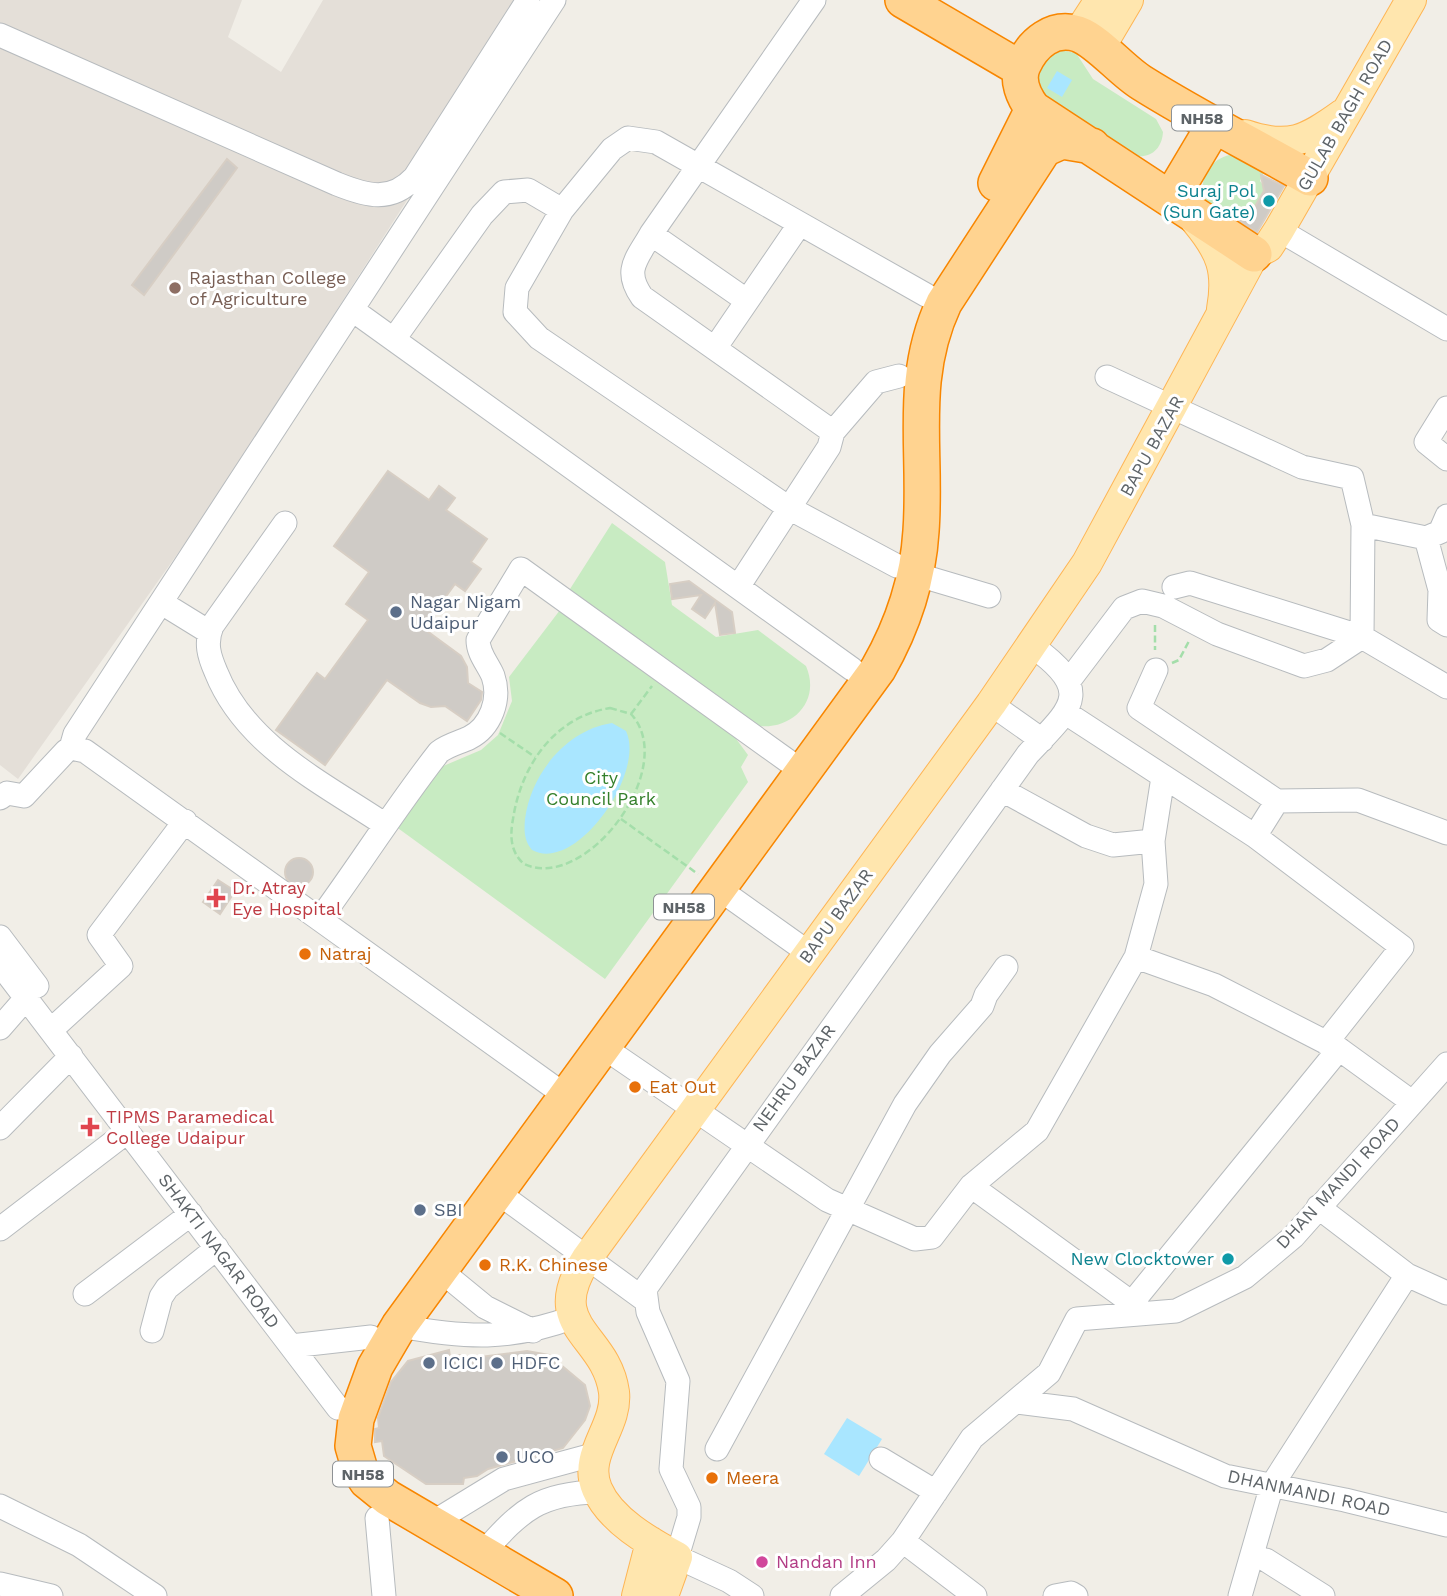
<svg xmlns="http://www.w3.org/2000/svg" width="1447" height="1596" viewBox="0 0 1447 1596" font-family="'Work Sans',sans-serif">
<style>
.education{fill:#e4dfd8}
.green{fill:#c8ebc2}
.water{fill:#a9e6ff}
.building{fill:#cfcbc6;stroke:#d7cec4;stroke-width:2}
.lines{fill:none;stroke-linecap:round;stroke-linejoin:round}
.minor-casing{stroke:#b7bbbe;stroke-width:25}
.major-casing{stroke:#feb554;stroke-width:32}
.highway-casing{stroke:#f88600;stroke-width:38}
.path{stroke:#a4deaa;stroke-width:2.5;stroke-dasharray:7 3.5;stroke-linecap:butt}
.minor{stroke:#fff;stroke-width:23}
.major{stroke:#ffe6ae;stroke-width:30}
.highway{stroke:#ffd390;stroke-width:35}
.culture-dot{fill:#0f9aa8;stroke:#fff;stroke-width:2.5}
.education-dot{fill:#8d6e63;stroke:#fff;stroke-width:2.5}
.service-dot{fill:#5c6f8a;stroke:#fff;stroke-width:2.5}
.health-dot{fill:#e0444e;stroke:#fff;stroke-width:2.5}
.food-dot{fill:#e8710a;stroke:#fff;stroke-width:2.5}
.hotel-dot{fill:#d1479c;stroke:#fff;stroke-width:2.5}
.labels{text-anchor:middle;stroke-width:6;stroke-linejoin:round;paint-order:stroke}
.shield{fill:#fff;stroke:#8e9295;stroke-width:2}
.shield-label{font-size:16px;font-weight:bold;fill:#5e6468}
.street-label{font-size:18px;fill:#5e6468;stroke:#fff}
.culture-label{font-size:18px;fill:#0d838f;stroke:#fff;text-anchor:end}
.education-label{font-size:18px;fill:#785e54;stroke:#fff;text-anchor:start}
.service-label{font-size:18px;fill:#4e5e75;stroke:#fff;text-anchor:start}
.park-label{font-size:18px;fill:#35802c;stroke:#fff}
.health-label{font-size:18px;fill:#be3a42;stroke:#fff;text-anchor:start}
.food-label{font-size:18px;fill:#c56008;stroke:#fff;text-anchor:start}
.hotel-label{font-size:18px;fill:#b23c85;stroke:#fff;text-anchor:start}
</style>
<rect width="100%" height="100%" fill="#f1eee7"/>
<!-- education -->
<path class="education" d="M0,0H242L228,37L281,72L323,0H535L212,505L18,779L0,765Z"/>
<!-- green -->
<path class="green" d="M1060,50L1076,53L1093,79L1156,119L1163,132C1162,148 1152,158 1136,156L1049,106L1032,70Z
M1234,154L1264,172L1260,181L1266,189L1249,217L1238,215L1234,224L1208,209C1196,184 1205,159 1234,154Z
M612,523L665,562L672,605L716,637L758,630L806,666C822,703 789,733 752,725L574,598L570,589Z
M560,610L734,736L748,755L741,767L748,782L605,979L395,826L441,767L481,750L498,735L512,701L509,677Z"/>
<!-- water -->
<path class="water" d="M1057,71L1072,80L1062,97L1047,88Z
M612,723L626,731C646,773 576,874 532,850C524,841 524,830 525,819C531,774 566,730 612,723Z
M847,1418L882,1439L859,1476L824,1454Z"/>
<!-- building -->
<path class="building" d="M227,159L237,168L144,295L132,285Z
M1261,175L1284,186L1257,232L1235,218L1241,214L1250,215L1264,191Z
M388,471L429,500L439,486L455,498L446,510L487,539L471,562L481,569L465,591L455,584L423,628L461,656L467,667L468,683L482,692L481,700L467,721L445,706L431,707L420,703L387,680L325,765L276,730L317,673L325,679L368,620L346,604L369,572L334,546Z
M689,581L732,612L735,633L720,635L715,603L705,618L692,609L701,595L672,599L670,584Z
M285 872a14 14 0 1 1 28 0a14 14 0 1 1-28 0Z
M218,880L235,891L220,914L203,902Z
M1221 1259a7 7 0 1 1 14 0a7 7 0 1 1-14 0Z
M449,1350L450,1357L460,1355L472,1358L527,1351L549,1355L585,1385L590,1406L585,1420L563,1448L488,1469L477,1476L464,1478L463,1484H426L384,1456L382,1441L375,1442V1429L379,1428L378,1418L391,1382L408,1361Z"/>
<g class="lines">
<defs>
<path id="minor" d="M814,0L651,234C637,259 623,270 642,297L833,432
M0,35L337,184C367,196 391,203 415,177L528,0
M1279,230L1447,329
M651,234L746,300
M354,311L852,669
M394,339L482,215L504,192L528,190L562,210
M715,348L799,225
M1107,377L1302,467L1352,478L1363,525L1362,637L1447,687
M1447,408L1426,442L1447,459
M285,523L212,626C205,643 209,656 216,672C245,745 321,782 384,824
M1363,525L1426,538L1440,532L1447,516
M1426,538L1440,590L1439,620L1447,625
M897,566L789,508L539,338L515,312L517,288L562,210L612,149L628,138L656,142L926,295
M915,574L989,596
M738,587L829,447L833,432L876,382L899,376
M162,603L209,632
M1156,670L1139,708L1277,801L1358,800L1447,833
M1068,682L1124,608L1142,601L1163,606L1217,634L1304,666L1327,660L1362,637L1190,583L1174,587
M991,704L1042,740
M1066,713L1255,836L1402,947L1326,1043
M71,748L75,734L554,0
M1002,790L1086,836L1113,845L1153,841
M0,798L7,793L24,796L66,751L71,748L85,751L552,1086
M1255,836L1277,801
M719,889L809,953
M320,919C361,863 396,807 439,752C448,745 458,743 469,738C491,727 501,699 493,676C488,664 478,654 478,640L521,569L788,761
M0,937L37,986
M1136,957L1156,884L1153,841L1163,777
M0,964L338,1408
M0,1028L27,997
M51,1030L121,966L99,935L185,821
M603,1047L827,1200L915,1239L932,1237L971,1186
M0,1128L71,1056
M497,1192L645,1300
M1318,1207L1407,1275L1447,1293
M0,1229L128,1131
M440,1270L485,1307L533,1331
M85,1294L191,1214
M1132,1303L971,1186L1037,1131L1136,957L1214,985L1339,1049
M1122,1315L1339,1049L1412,1102
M399,1326C466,1338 509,1341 574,1317
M152,1331L161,1297L167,1288L217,1248
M291,1346L371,1337
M1017,1402L1073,1409L1225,1476L1345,1500L1447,1525
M717,1449L905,1104L940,1054L982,1006L986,995L1006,967
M881,1459L936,1492
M0,1506L79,1545L155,1596
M377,1518L384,1596
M432,1523L504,1479L596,1454
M903,1541L975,1596
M484,1552C521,1510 540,1493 598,1492
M1266,1560L1323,1596
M0,1584L51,1596
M752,1596L729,1581L677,1557L689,1517V1507L671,1469L678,1381L648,1312L645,1289L1028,754C1070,709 1097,692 1032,646
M842,1596L886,1560L903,1541L972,1438L1049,1373L1077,1319L1176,1311L1245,1277L1293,1237L1447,1064
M1055,1596L1071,1593L1076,1596
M1240,1596L1272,1485L1407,1275"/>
<path id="major" d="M1078,34L1100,0
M1099,49L1128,0
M1245,135C1289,150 1307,140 1343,114
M1196,221C1221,251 1229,270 1222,309
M637,1596L651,1542
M663,1596L677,1557C649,1542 610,1520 597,1489C582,1454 618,1427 614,1392C606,1333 541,1328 587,1258L991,704L1087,563L1254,254L1268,247L1279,230L1411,0"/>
<path id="highway" d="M903,0L1021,69
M996,183L1033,109
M1171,198L1215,124
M1254,254L1033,109C1024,97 1016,80 1023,65C1033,43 1053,26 1078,34C1098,41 1122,71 1142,83C1196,117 1254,146 1310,178
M555,1596L388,1498L367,1481L360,1470L353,1446L356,1419L375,1367L399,1326L878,669C902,627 918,580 921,531C927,450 908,380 944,303L1044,149L1062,141L1092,146"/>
</defs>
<!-- minor casing -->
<use href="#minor" class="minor-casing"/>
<!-- major casing -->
<use href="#major" class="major-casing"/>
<!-- highway casing -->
<use href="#highway" class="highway-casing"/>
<!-- path -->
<path class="path" d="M1155,625V650
M1172,663L1179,660L1189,641
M610,708L631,714C680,767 586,893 524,864C510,852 510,835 513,819C521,766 554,717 610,708Z
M631,714L652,686
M500,733L535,757
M621,819L698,874"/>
<!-- minor -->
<use href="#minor" class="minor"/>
<!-- major -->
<use href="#major" class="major"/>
<!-- highway -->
<use href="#highway" class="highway"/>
</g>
<!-- markers -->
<g class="culture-dot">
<circle cx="1269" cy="201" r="7"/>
<circle cx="1228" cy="1259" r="7"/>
</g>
<circle class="education-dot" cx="175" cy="288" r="7"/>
<g class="service-dot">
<circle cx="396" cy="612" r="7"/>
<circle cx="420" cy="1210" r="7"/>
<circle cx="429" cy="1363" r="7"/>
<circle cx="497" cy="1363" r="7"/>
<circle cx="502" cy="1457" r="7"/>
</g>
<g class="health-dot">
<path d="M212.5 887.5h7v7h7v7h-7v7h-7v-7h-7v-7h7z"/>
<path d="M86.5 1116.5h7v7h7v7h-7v7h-7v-7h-7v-7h7z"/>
</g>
<g class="food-dot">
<circle cx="305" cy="954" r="7"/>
<circle cx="635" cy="1087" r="7"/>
<circle cx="485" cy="1265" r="7"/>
<circle cx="712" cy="1478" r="7"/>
</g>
<circle class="hotel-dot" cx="762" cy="1562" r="7"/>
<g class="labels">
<!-- shield labels -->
<g class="shield">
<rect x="1172" y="105.5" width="60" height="25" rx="5"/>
<rect x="654" y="894.5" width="60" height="25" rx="5"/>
<rect x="333" y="1461.5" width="60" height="25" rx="5"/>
</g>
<g class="shield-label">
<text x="1202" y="124">NH58</text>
<text x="684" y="913">NH58</text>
<text x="363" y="1480">NH58</text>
</g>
<!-- street labels -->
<g class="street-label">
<text transform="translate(1345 115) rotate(-60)" y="6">GULAB BAGH ROAD</text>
<text transform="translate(1152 446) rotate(-61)" y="6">BAPU BAZAR</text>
<text transform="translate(836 916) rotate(-54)" y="6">BAPU BAZAR</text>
<text transform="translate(794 1078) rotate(-54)" y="6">NEHRU BAZAR</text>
<text transform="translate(1338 1183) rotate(-47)" y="6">DHAN MANDI ROAD</text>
<text transform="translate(219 1251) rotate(53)" y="6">SHAKTI NAGAR ROAD</text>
<text transform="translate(1309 1493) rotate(12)" y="6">DHANMANDI ROAD</text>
</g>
<!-- culture labels -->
<g class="culture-label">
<text x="1255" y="197">Suraj Pol<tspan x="1255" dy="21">(Sun Gate)</tspan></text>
<text x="1214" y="1265">New Clocktower</text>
</g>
<!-- education labels -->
<g class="education-label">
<text x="189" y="284">Rajasthan College<tspan x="189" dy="21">of Agriculture</tspan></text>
</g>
<!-- service labels -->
<g class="service-label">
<text x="410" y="608">Nagar Nigam<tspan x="410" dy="21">Udaipur</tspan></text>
<text x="434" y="1216">SBI</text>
<text x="443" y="1369">ICICI</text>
<text x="511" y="1369">HDFC</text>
<text x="516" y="1463">UCO</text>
</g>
<!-- park labels -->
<g class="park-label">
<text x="601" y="784">City<tspan x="601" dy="21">Council Park</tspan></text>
</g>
<!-- health labels -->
<g class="health-label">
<text x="232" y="894">Dr. Atray<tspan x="232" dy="21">Eye Hospital</tspan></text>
<text x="106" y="1123">TIPMS Paramedical<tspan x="106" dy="21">College Udaipur</tspan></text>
</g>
<!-- food labels -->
<g class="food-label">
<text x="319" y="960">Natraj</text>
<text x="649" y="1093">Eat Out</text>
<text x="499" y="1271">R.K. Chinese</text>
<text x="726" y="1484">Meera</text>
</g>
<!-- hotel labels -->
<g class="hotel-label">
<text x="776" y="1568">Nandan Inn</text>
</g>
</g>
</svg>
